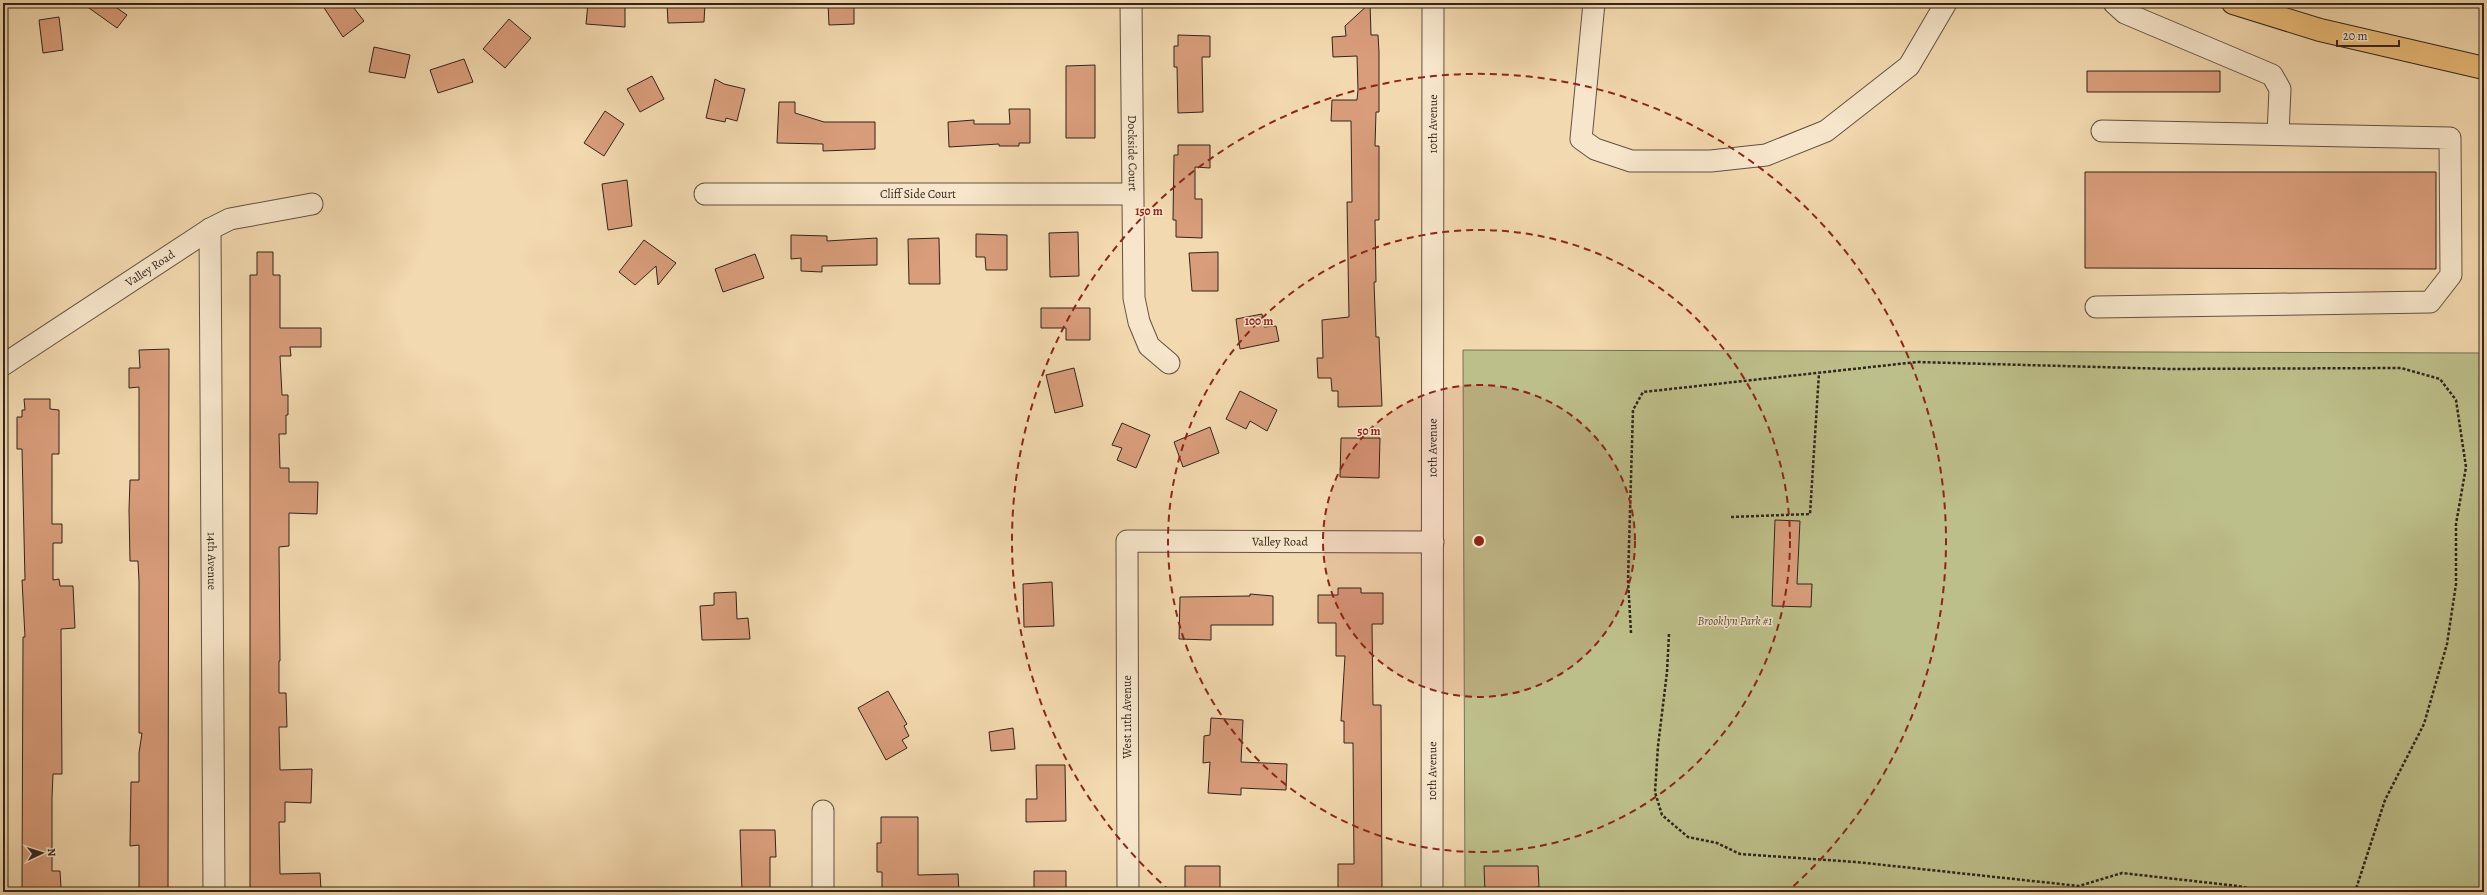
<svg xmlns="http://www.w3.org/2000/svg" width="2487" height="895" viewBox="0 0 2487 895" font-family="Alegreya,serif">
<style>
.green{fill:#bdbf8a;stroke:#777254}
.building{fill:#d99d7b;stroke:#31241d}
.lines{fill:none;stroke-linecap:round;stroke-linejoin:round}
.minor-casing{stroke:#625142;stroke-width:23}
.major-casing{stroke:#31241d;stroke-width:24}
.path{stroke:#31241d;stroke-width:2.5;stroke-dasharray:3 2;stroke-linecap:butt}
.minor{stroke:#f7e6cb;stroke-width:21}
.major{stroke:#eabc78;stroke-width:22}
.ring{fill:none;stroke:#8f2418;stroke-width:2;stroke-dasharray:7 5}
.labels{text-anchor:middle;stroke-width:3;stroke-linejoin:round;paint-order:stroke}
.street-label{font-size:12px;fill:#31241d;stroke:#f7e6cb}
.park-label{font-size:12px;font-style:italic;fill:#544b38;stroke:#f7e6cb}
.centre{fill:#8f2418;stroke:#f7e6cb;stroke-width:2}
.ring-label{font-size:12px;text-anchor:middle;font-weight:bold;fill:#8f2418;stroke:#f7e6cb;stroke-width:3;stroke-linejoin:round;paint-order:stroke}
</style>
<rect width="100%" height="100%" fill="#f3d9af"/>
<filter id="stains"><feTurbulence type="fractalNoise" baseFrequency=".005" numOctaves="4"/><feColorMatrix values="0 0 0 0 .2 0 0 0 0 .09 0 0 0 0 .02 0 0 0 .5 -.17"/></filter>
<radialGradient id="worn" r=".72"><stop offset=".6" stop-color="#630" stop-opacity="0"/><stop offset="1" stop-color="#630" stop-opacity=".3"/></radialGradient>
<!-- green -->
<path class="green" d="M1463,350L2484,353V892H1465Z"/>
<!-- building -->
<path class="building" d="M82,3H110L127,15L117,28Z
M321,3H350L364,21L343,37Z
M588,3H625V27L586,24Z
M667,3H705L704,22L668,23Z
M828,3H854V24L829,25Z
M1370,3L1371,35H1378L1379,52V112H1376L1375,146H1379V220H1375L1376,282H1374L1376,337H1379L1382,406L1338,407V391H1332L1331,378H1318L1317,358H1323L1322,320L1349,317L1347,202H1352L1351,121H1331L1332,100H1357L1358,90L1357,56L1333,57L1332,37L1346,36L1345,26Z
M59,17L63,50L43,53L39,20Z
M509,19L531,38L505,68L483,49Z
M1178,35L1210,36V57H1202L1203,112L1178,113L1177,67H1174V46H1178Z
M374,47L410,55L405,78L369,72Z
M464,59L473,82L438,93L430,70Z
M1095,65V138H1066V66Z
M2087,71H2220V92H2087Z
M652,76L664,99L640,112L627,89Z
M715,79L724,84L745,89L737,121L726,118L725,122L706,118Z
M779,102H795V113L824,122H875V149L823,151V144L777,143Z
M1009,109H1030V143H1019V146H999V144L949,147L948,122L974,120V124H1010Z
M605,111L624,124L604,156L584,143Z
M1178,145H1210V168L1195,167V199H1202V238L1176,237V220H1173L1174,155H1178Z
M2085,172H2436V269L2085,268Z
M627,180L632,226L608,230L602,184Z
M1078,232L1079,276L1050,277L1049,233Z
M976,234L1007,235V270H986L985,257H976Z
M791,235L827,236V241L877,238V265L822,266V272L801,271V258L791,259Z
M939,238L940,284H909L908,239Z
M644,240L676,263L658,285L656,266L635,285L619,272Z
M257,252H273V275H280V328H321V347H290L291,356H280L282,395H288V415H286V434H279L280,468H289V482H318L317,514L289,513V546L279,547L280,661H279V693H286L287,727H279L280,770L312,769L311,803L285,802V822H279L280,874L320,873L321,890L250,891V275H257Z
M1218,252V291H1192L1189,253Z
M755,254L764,278L723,292L715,269Z
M1041,308H1090V340H1066V328H1041Z
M1262,314L1264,327L1276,326L1279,341L1240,349L1236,319Z
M169,349L168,892H139V845L130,846L131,782H139V753L142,733H139V581L138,561H130L129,510L130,480H139V387L129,388V368H140L139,350Z
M1074,368L1083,406L1055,413L1046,375Z
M1240,391L1277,410L1267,431L1250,421L1246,429L1226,419Z
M24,399H50V409L59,410V454H52V524H62V543H53V580L59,579L60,586H73L75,628L61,629L62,774H53L52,798V871H60L61,888H51V892H22L23,637H25L22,580H25L22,449H17V417H22V410H25Z
M1122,423L1150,435L1136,468L1117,460L1122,448L1112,445Z
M1210,427L1219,453L1183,467L1174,442Z
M1341,438H1380L1379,478L1340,477Z
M1775,520L1800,521L1797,584H1812L1811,607L1772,606Z
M1052,582L1054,626L1024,627L1023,584Z
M1338,588H1361V593H1383V624H1372L1373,705H1381L1382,890L1367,892H1340L1338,890V864H1354L1353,743H1344V721H1341L1345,656H1336V623H1318V595H1338Z
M736,592L737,619L748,618L750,639L702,640L700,606L714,605V593Z
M1250,594L1273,596V625H1211V640L1179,639L1180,597L1250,596Z
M888,691L907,724L904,726L909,736L902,740L907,748L886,760L858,708Z
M1211,718L1243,720L1241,762L1287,764L1286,790L1241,788V795L1208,793L1210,762L1203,763L1204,736L1210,735Z
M1013,728L1015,749L991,751L989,732Z
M1036,765H1065L1066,821L1026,822V799H1037Z
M881,817H918V875L958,874L959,892L882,890V872H877V843H881Z
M740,830H775L776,857H770V892H742Z
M1185,866H1220V892H1185Z
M1484,866H1538L1539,887L1529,888V891L1523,892H1485Z
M1034,871H1066V892H1034Z"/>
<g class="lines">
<defs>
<g id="minor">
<path id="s1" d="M1131,3L1134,298L1139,322L1149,346L1169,363"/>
<path d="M1594,3L1581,139L1595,149L1631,161H1711L1766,155L1826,131L1909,66L1946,3"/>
<path d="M2114,3L2125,13L2272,75L2280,89L2278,134"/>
<path id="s2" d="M705,194H1132"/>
<path id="s3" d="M210,229L214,892"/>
<path d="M2096,307L2430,302L2451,275L2450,138L2102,131"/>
<path id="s4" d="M3,365L210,229L230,219L312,204"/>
<path d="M823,811V892"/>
<path id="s5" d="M1128,892L1127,541L1433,542"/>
<path id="s6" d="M1432,892L1433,3"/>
</g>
<path id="major" d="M2233,3L2320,30L2484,68"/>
</defs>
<!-- minor casing -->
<use href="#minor" class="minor-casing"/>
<!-- major casing -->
<use href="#major" class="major-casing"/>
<!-- path -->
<path class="path" d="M1731,517L1810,514L1819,373
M1631,633L1628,580L1633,410L1643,392L1917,362L2171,369L2401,368L2440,379L2456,400L2466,467L2456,524V584L2447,644L2424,724L2385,800L2355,892
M1669,634L1667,672L1658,746L1655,792L1662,815L1688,837L1717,843L1740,854L1856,862L2079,886L2122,873L2238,886L2268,892"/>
<!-- minor -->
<use href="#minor" class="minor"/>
<!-- major -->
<use href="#major" class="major"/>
</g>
<!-- distance rings -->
<circle cx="1479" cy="541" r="156" fill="#8f2418" fill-opacity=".12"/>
<g class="ring">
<circle cx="1479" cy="541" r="156"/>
<circle cx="1479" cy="541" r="311"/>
<path d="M1170 891A467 467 0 1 1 1788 891"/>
</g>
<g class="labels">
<!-- street labels -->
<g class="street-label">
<text dy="4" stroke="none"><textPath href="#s6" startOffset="768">10th Avenue</textPath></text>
<text dy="4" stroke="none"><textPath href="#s1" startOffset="150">Dockside Court</textPath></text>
<text dy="4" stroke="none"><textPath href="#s2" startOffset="213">Cliff Side Court</textPath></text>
<text dy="4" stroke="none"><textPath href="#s4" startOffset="176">Valley Road</textPath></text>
<text dy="4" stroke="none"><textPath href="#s6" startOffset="444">10th Avenue</textPath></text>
<text dy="4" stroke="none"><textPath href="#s5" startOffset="504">Valley Road</textPath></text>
<text dy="4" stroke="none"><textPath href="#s3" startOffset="332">14th Avenue</textPath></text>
<text transform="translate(1127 717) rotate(-90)" y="4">West 11th Avenue</text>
<text dy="4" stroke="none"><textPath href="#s6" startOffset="121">10th Avenue</textPath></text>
</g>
<!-- park labels -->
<g class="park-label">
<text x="1735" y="625">Brooklyn Park #1</text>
</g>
</g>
<circle cx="1479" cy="541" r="6" class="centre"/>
<g class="ring-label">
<text x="1149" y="215">150 m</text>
<text x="1259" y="325">100 m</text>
<text x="1369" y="435">50 m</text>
</g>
<!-- margin -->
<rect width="2487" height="895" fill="none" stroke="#f3d9af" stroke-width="16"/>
<rect x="4" y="4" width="2479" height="887" fill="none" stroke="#31241d" stroke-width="2"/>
<rect x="8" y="8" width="2471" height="879" fill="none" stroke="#31241d"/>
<!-- north arrow -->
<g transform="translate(42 853) rotate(86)" stroke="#f7e6cb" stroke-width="3" paint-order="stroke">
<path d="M0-3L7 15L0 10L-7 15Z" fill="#31241d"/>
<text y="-6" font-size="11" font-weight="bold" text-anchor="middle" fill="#31241d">N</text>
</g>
<!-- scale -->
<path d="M2337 40v6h62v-6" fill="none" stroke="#31241d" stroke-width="2"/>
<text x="2343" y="40" font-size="12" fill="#31241d" stroke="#f7e6cb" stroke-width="3" paint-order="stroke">20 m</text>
<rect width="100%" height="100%" filter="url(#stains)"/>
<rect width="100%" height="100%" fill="url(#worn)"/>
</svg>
